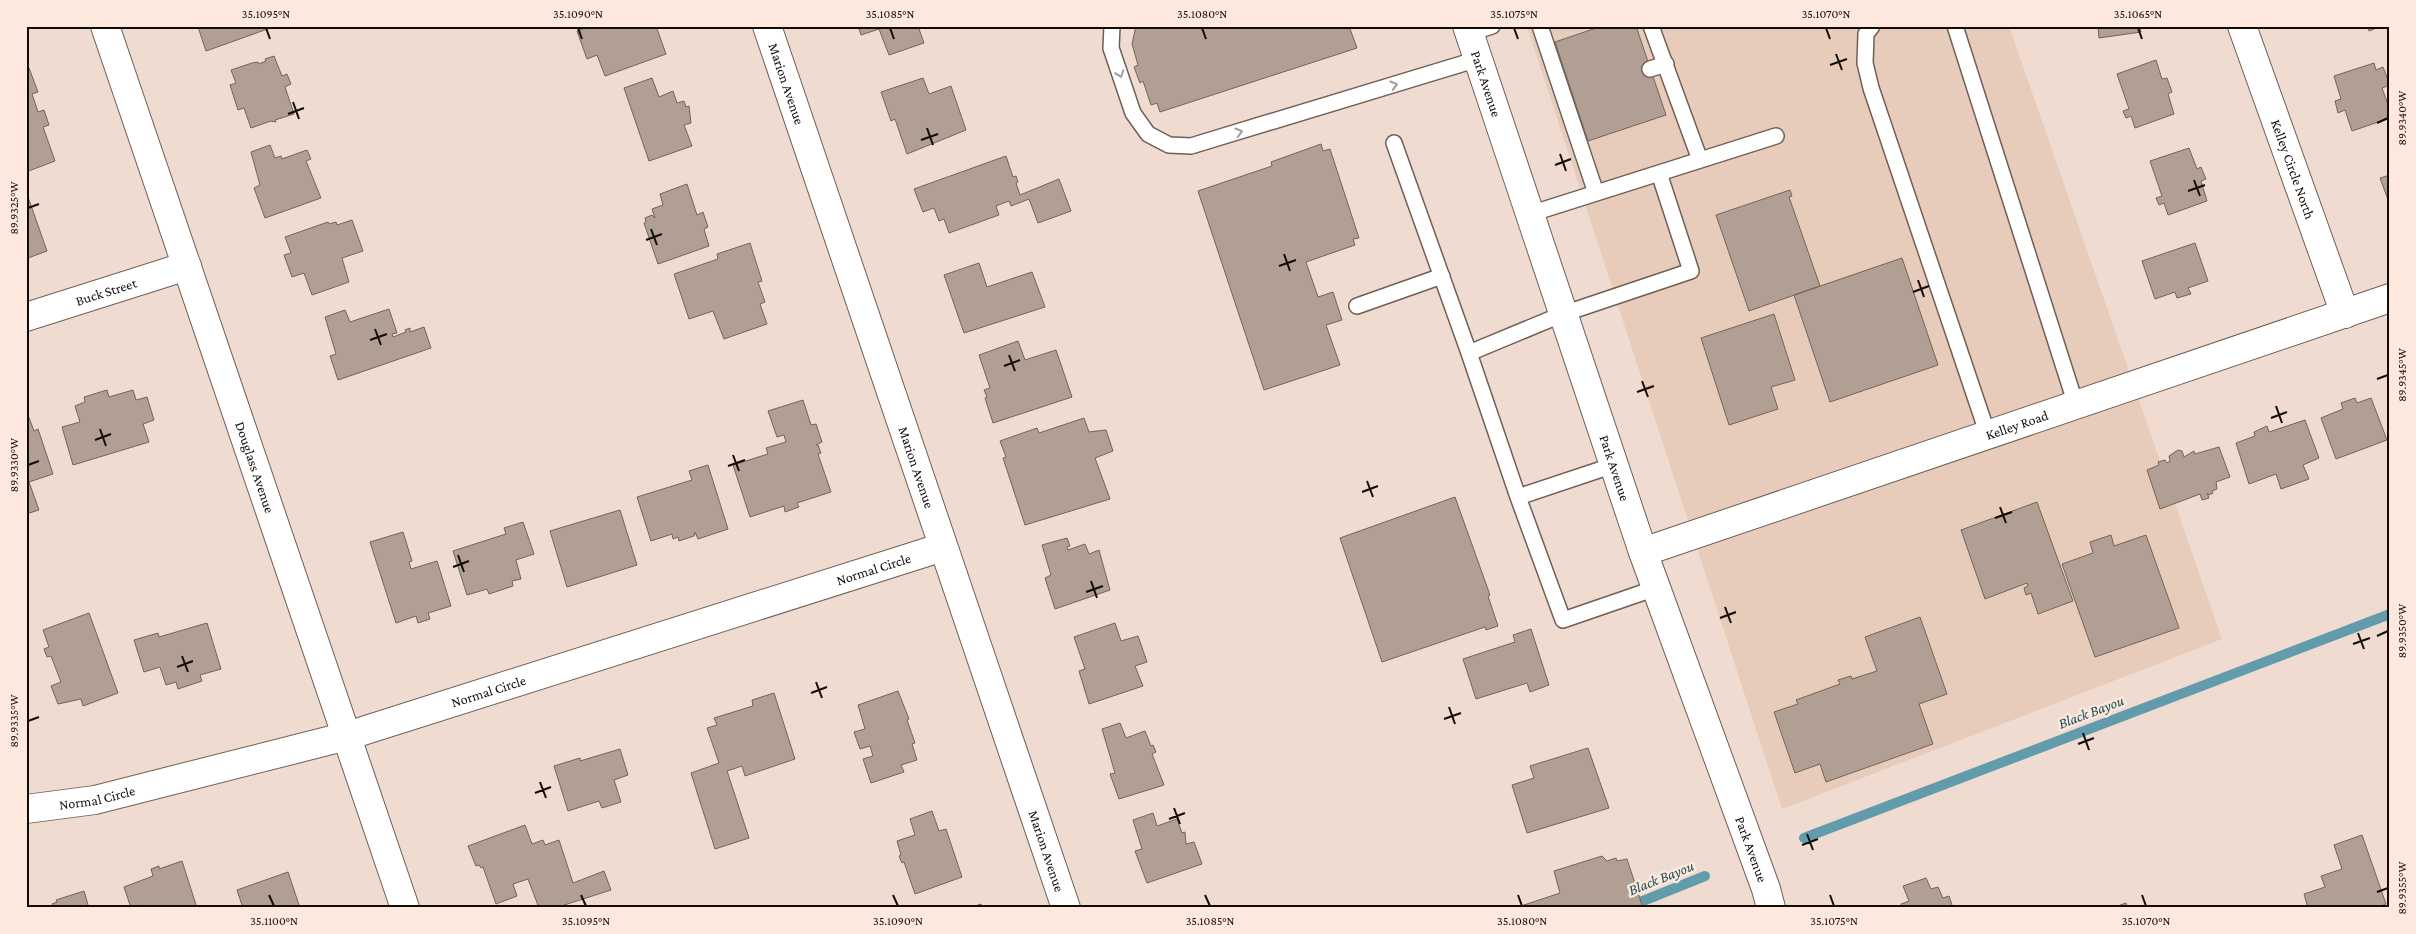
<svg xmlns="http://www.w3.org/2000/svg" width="2416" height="934" viewBox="0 0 2416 934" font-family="'Crimson Pro',serif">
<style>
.built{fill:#e7ccbc}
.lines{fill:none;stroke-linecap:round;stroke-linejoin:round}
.stream{stroke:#629cac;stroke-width:10}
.building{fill:#b29f94;stroke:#746359}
.service-casing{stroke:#705f55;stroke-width:18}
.minor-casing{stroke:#705f55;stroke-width:30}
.secondary-casing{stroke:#705f55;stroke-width:30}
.service{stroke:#fff;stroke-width:15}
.minor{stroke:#fff;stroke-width:28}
.secondary{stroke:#fff;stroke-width:28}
.oneway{stroke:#a09e9c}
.ticks{fill:none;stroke:#120c08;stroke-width:2}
.labels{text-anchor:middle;stroke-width:5;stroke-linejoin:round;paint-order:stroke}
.street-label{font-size:14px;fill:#120c08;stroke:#fce8dc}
.water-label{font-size:15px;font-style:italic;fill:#194c58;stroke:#fce8dc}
.neatline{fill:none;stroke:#120c08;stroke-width:2}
.ticks-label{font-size:12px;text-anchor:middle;fill:#120c08}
</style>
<rect width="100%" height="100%" fill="#efdbcf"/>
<!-- built -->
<path class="built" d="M1527,26H2009L2222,639L1782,809Z"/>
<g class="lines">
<!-- stream -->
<path class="stream" d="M1804,838L2390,614
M1628,907L1705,876"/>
</g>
<!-- building -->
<path class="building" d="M276,26L206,51L198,27L200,26Z
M590,26H656L666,54L605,76L597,55L587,59L577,31Z
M858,26H918L924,43L889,55L879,29L861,35Z
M1136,26H1349L1357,48L1160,112L1157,103L1151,105L1143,81L1140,83L1134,67L1138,65L1132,44Z
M1602,26H1636L1666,115L1588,141L1555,42Z
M2098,26H2140L2141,32L2099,38Z
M2367,26H2382L2369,31Z
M274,56L282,76L287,74L291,84L285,87L294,114L275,120L276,122L271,121L251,128L244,108L238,110L230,85L236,83L231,70L252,63L258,62L259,64L266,61L265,59Z
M2156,60L2162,79L2167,78L2172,92L2168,94L2174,114L2135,128L2131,116L2126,118L2123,111L2129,109L2117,74Z
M2374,63L2376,70L2383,67L2390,85L2382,88L2390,110V118L2352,131L2345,110L2338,113L2335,101L2341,99L2334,76Z
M29,68L38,92L32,94L38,112L44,110L49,125L43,127L55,161L26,172V69Z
M652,78L659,97L673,91L677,103L684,101L686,107L689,106L691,123L684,125L692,146L649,161L624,88Z
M923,78L929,94L951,86L966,130L907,154L895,119L891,121L881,92Z
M1321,144L1323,151L1330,149L1359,238L1353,239L1355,245L1306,262L1318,297L1333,292L1342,320L1326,325L1340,365L1264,390L1198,191L1272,166L1271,162Z
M270,145L275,158L281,156L282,159L307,150L311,159L306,161L321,198L265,218L254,188L260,185L251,152Z
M2189,148L2197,169L2201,167L2206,179L2201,181L2207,201L2168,215L2164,203L2159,205L2156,198L2162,196L2150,161Z
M1006,156L1013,177L1016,176L1018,182L1016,183L1020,195L1059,179L1071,211L1038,223L1029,199L1011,206L1009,201L996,206L999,215L949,233L944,219L939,221L934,208L923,212L914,189Z
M2390,175V205L2380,178Z
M687,184L697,215L703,212L708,227L704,229L709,246L658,264L644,223L646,222L645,218L652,215L655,218L652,209L663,205L660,194Z
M1790,190L1792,196L1789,197L1820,286L1749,311L1716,215Z
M28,197L47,251L28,258L26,253V198Z
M352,220L363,251L342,258L349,282L312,295L304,273L292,277L284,255L291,253L285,237L328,222L329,224L336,222L337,225Z
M750,243L762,281L758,282L765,302L760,304L767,324L724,339L713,311L689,319L674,274L718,259L717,254Z
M2195,243L2208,281L2188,288L2191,294L2177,298L2175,292L2155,299L2142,261Z
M1902,258L1938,365L1830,402L1794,295Z
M979,263L987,287L1032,272L1045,307L964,333L944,275Z
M389,309L397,333L392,334L393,337L406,332L405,330L410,328V332L424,327L431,348L338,380L330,356L336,354L325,317L345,310L350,322Z
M1774,314L1795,380L1771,387L1778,409L1729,425L1701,338Z
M1018,341L1025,360L1056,350L1072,397L993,423L985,398L987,397L984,390L990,388L979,355Z
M107,390L109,397L133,390L136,400L147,397L154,420L143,424L149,442L73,465L62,427L80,422L75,406L85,402L84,397Z
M2355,398L2357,403L2371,398L2387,440L2336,459L2321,418L2343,409L2341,403Z
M803,400L811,425L816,424L822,442L816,445H818L821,453L818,454L831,492L797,503L799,507L785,512L784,506L750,517L733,465L768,454L766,448L786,442L784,435L777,437L768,411Z
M26,415H28L34,431L38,429L53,474L29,482L39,510L26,514Z
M1084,418L1089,432L1106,430L1113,451L1095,458L1110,499L1025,525L1003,458L1006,457L1000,441L1037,428L1039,433Z
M2305,420L2319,458L2303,465L2309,479L2281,489L2276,474L2249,484L2236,443L2255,436L2254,432L2267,426L2269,432Z
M2219,447L2230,477L2216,482L2217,489L2212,491L2213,493L2209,495L2207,493L2209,498L2202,500L2200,494L2160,509L2147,470L2159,465L2158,462L2165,460L2167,463L2170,461L2169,456L2178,450L2182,451L2184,457L2194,451L2195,454Z
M708,465L728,529L698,539L695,532L694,536L679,541L678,537L673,539L672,534L651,541L637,497L692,480L689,471Z
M1455,497L1490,595L1488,596L1498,626L1486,630L1485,627L1382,662L1340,538Z
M2037,502L2073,601L2038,614L2031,593L2026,595L2024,588L2028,586L2027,583L1985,599L1961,530Z
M620,510L637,565L567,587L550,531Z
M523,522L534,554L516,560L521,579L512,581L513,586L489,594L487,589L467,595L453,551L506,534L504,528Z
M403,532L412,561L409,562L411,569L437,561L451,606L428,613L430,619L418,623L416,616L396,623L370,542Z
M2111,535L2114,546L2146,535L2179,628L2095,657L2062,564L2093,553L2090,542Z
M1067,538L1070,546L1067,547L1068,550L1085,544L1089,554L1099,550L1110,590L1055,609L1045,578L1051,575L1042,545Z
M89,613L118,693L83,706L81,699L58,704L51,686L61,682L51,656L47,657L44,649L49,647L43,630Z
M1920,617L1947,694L1919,704L1933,744L1826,782L1820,764L1795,773L1774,712L1798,704L1796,700L1840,684L1838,680L1851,676L1852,679L1877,671L1865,637Z
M207,623L221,669L200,675L202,681L178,689L176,682L166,685L160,667L144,672L134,640L158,633L159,637Z
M1115,623L1121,641L1138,636L1147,662L1135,666L1143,686L1089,704L1079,671L1085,669L1074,637Z
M1531,629L1549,685L1530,692L1527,683L1476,699L1463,659L1515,642L1513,635Z
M898,691L909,719L907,720L915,743L912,744L917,760L901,765L904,772L871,783L863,759L873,756L870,746L860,749L854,732L865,729L858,705Z
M774,693L795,759L745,776L742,766L727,771L749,838L715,849L691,773L719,763L707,728L717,725L714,718L753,706L752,700Z
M1120,723L1126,738L1145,731L1151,746L1153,745L1156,752L1152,754L1164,785L1119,799L1110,774L1115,773L1102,729Z
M1588,748L1609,808L1527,833L1512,785L1534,778L1530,766Z
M620,749L628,775L614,780L621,802L602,808L599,801L568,811L554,766L580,758V761Z
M932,811L939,831L946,829L962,877L915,894L904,862L902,863L899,856L901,855L897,841L915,835L910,819Z
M1153,813L1157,826L1177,819L1182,833L1185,832L1186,844L1194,842L1202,864L1147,883L1135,851L1142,849L1133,820Z
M525,825L532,844L543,840L545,845L559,840L573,883L604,871L611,890L555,908H539L528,879L513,884L517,896L496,904L483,867L481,868L479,865L476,866L468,846Z
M2362,835L2386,904L2376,908H2308L2304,894L2325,887L2321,876L2342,869L2334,845Z
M1602,856L1607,861L1616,858L1617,861L1627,859L1643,908H1515L1560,893L1554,871Z
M182,861L197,908H144L143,905L131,908L124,887L153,876L151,869L159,866V869Z
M288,872L300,908H243L237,890Z
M1926,878L1931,889L1938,887L1943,898L1949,896L1953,908H1902L1901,904L1909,901L1903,886Z
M84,891L89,908H54L52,904L57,902L56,900Z
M2126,903L2128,908H2112Z
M981,904L982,908H969Z"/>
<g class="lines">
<defs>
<path id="service" d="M1112,26L1111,48L1133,113L1148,134L1169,145L1191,146L1478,59
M1540,26L1596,193
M1651,26L1700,160
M1872,26L1866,34L1865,63L1871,88L1988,435
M1955,26L2076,405
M1470,33L1492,26
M1650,69L1666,64
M1394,143L1469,353
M1530,214L1776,136
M1357,306L1442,276
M1614,465L1518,497L1469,353L1563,314L1691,271L1659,173
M1518,497L1563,620L1656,588"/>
<g id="minor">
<path id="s1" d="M105,26L405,908"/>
<path id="s2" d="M767,26L1066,908"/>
<path id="s3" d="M2242,26L2345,314"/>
<path id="s4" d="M26,317L187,266"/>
<path id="s5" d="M1643,552L2390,298"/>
<path id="s6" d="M26,809L95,800L347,736L943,547"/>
</g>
<g id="secondary">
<path id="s7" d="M1467,26L1643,552L1766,889L1771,908"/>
</g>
</defs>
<!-- service casing -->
<use href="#service" class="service-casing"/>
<!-- minor casing -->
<use href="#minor" class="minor-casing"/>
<!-- secondary casing -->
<use href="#secondary" class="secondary-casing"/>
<!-- service -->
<use href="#service" class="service"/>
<!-- minor -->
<use href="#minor" class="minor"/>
<!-- secondary -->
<use href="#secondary" class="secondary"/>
</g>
<!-- one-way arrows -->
<defs><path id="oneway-chevron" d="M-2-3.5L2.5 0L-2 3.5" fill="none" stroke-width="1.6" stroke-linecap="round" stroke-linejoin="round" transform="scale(1.25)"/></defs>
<g class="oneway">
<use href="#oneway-chevron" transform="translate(1120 74) rotate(71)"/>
<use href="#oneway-chevron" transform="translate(1394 85) rotate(-17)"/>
<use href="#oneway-chevron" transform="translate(1239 132) rotate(-17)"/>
</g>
<!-- ticks -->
<path class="ticks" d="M266,28L270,39M578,28L582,39M890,28L894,39M1202,28L1206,39M1514,28L1518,39M1826,28L1830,39M2138,28L2142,39M1836,54L1842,70M1830,65L1847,59M293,102L299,119M288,114L304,108M2377,123L2388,118M927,128L933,145M921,140L938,134M1560,154L1566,171M1555,165L1571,159M2194,180L2200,196M2188,191L2205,185M28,208L39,204M651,229L657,245M646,240L662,234M1284,254L1290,271M1279,266L1296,260M1918,280L1924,297M1913,292L1929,286M375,329L381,345M370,340L387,334M1009,355L1015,371M1004,366L1020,360M2377,379L2388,375M1642,381L1648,397M1637,392L1654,386M2276,406L2282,423M2271,418L2287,412M100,429L106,446M95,440L111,434M733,455L739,471M28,465L39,461M728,466L745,460M1367,481L1373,497M1362,492L1378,486M2000,507L2006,523M1995,518L2012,512M458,555L464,572M453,567L469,561M1091,581L1097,598M1086,592L1103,586M1725,607L1731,623M1720,618L1736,612M2358,633L2364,649M2377,636L2388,631M2353,644L2370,638M182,656L188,672M177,667L193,661M816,682L822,698M811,693L827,687M1449,707L1455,724M1444,719L1461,713M28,721L39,717M2083,733L2089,750M2078,744L2094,738M540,782L546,798M535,793L551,787M1174,808L1180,824M1169,819L1185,813M1807,834L1813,850M1802,845L1818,839M2377,892L2388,888M269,895L274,906M581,895L586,906M893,895L898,906M1205,895L1210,906M1518,895L1522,906M1830,895L1834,906M2142,895L2146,906"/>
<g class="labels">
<!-- street labels -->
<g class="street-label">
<text dy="5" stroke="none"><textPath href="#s2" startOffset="61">Marion Avenue</textPath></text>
<text dy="5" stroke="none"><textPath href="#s7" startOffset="61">Park Avenue</textPath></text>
<text dy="5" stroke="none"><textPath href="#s3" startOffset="152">Kelley Circle North</textPath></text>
<text dy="5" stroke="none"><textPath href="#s4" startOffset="84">Buck Street</textPath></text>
<text dy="5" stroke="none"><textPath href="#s5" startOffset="395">Kelley Road</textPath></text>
<text dy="5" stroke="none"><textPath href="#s1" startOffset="466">Douglass Avenue</textPath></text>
<text dy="5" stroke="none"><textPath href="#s2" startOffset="466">Marion Avenue</textPath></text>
<text dy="5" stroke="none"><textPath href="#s7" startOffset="466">Park Avenue</textPath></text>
<text dy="5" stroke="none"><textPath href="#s6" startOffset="882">Normal Circle</textPath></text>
<text dy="5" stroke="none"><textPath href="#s6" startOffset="478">Normal Circle</textPath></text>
<text dy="5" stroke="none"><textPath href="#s6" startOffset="72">Normal Circle</textPath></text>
<text dy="5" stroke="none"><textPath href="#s7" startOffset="871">Park Avenue</textPath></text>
<text dy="5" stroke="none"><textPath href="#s2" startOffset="871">Marion Avenue</textPath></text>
</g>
<!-- water labels -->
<g class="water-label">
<text transform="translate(2091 712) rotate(-21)" y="5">Black Bayou</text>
<text transform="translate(1661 878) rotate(-22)" y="5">Black Bayou</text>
</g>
</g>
<!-- border -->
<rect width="2416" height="934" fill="none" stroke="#fce8dc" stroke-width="55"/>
<rect x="28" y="28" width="2360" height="878" class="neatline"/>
<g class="ticks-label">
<text x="266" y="18">35.1095°N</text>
<text x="578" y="18">35.1090°N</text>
<text x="890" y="18">35.1085°N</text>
<text x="1202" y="18">35.1080°N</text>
<text x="1514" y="18">35.1075°N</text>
<text x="1826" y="18">35.1070°N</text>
<text x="2138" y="18">35.1065°N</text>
<text transform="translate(2402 118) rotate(-90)" y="4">89.9340°W</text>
<text transform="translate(14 208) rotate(-90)" y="4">89.9325°W</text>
<text transform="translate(2402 375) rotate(-90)" y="4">89.9345°W</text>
<text transform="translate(14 465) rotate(-90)" y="4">89.9330°W</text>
<text transform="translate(2402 631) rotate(-90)" y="4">89.9350°W</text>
<text transform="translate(14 721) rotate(-90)" y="4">89.9335°W</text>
<text transform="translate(2402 888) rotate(-90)" y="4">89.9355°W</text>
<text x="274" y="925">35.1100°N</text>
<text x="586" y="925">35.1095°N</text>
<text x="898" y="925">35.1090°N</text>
<text x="1210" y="925">35.1085°N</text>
<text x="1522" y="925">35.1080°N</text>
<text x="1834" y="925">35.1075°N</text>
<text x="2146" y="925">35.1070°N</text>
</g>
</svg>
